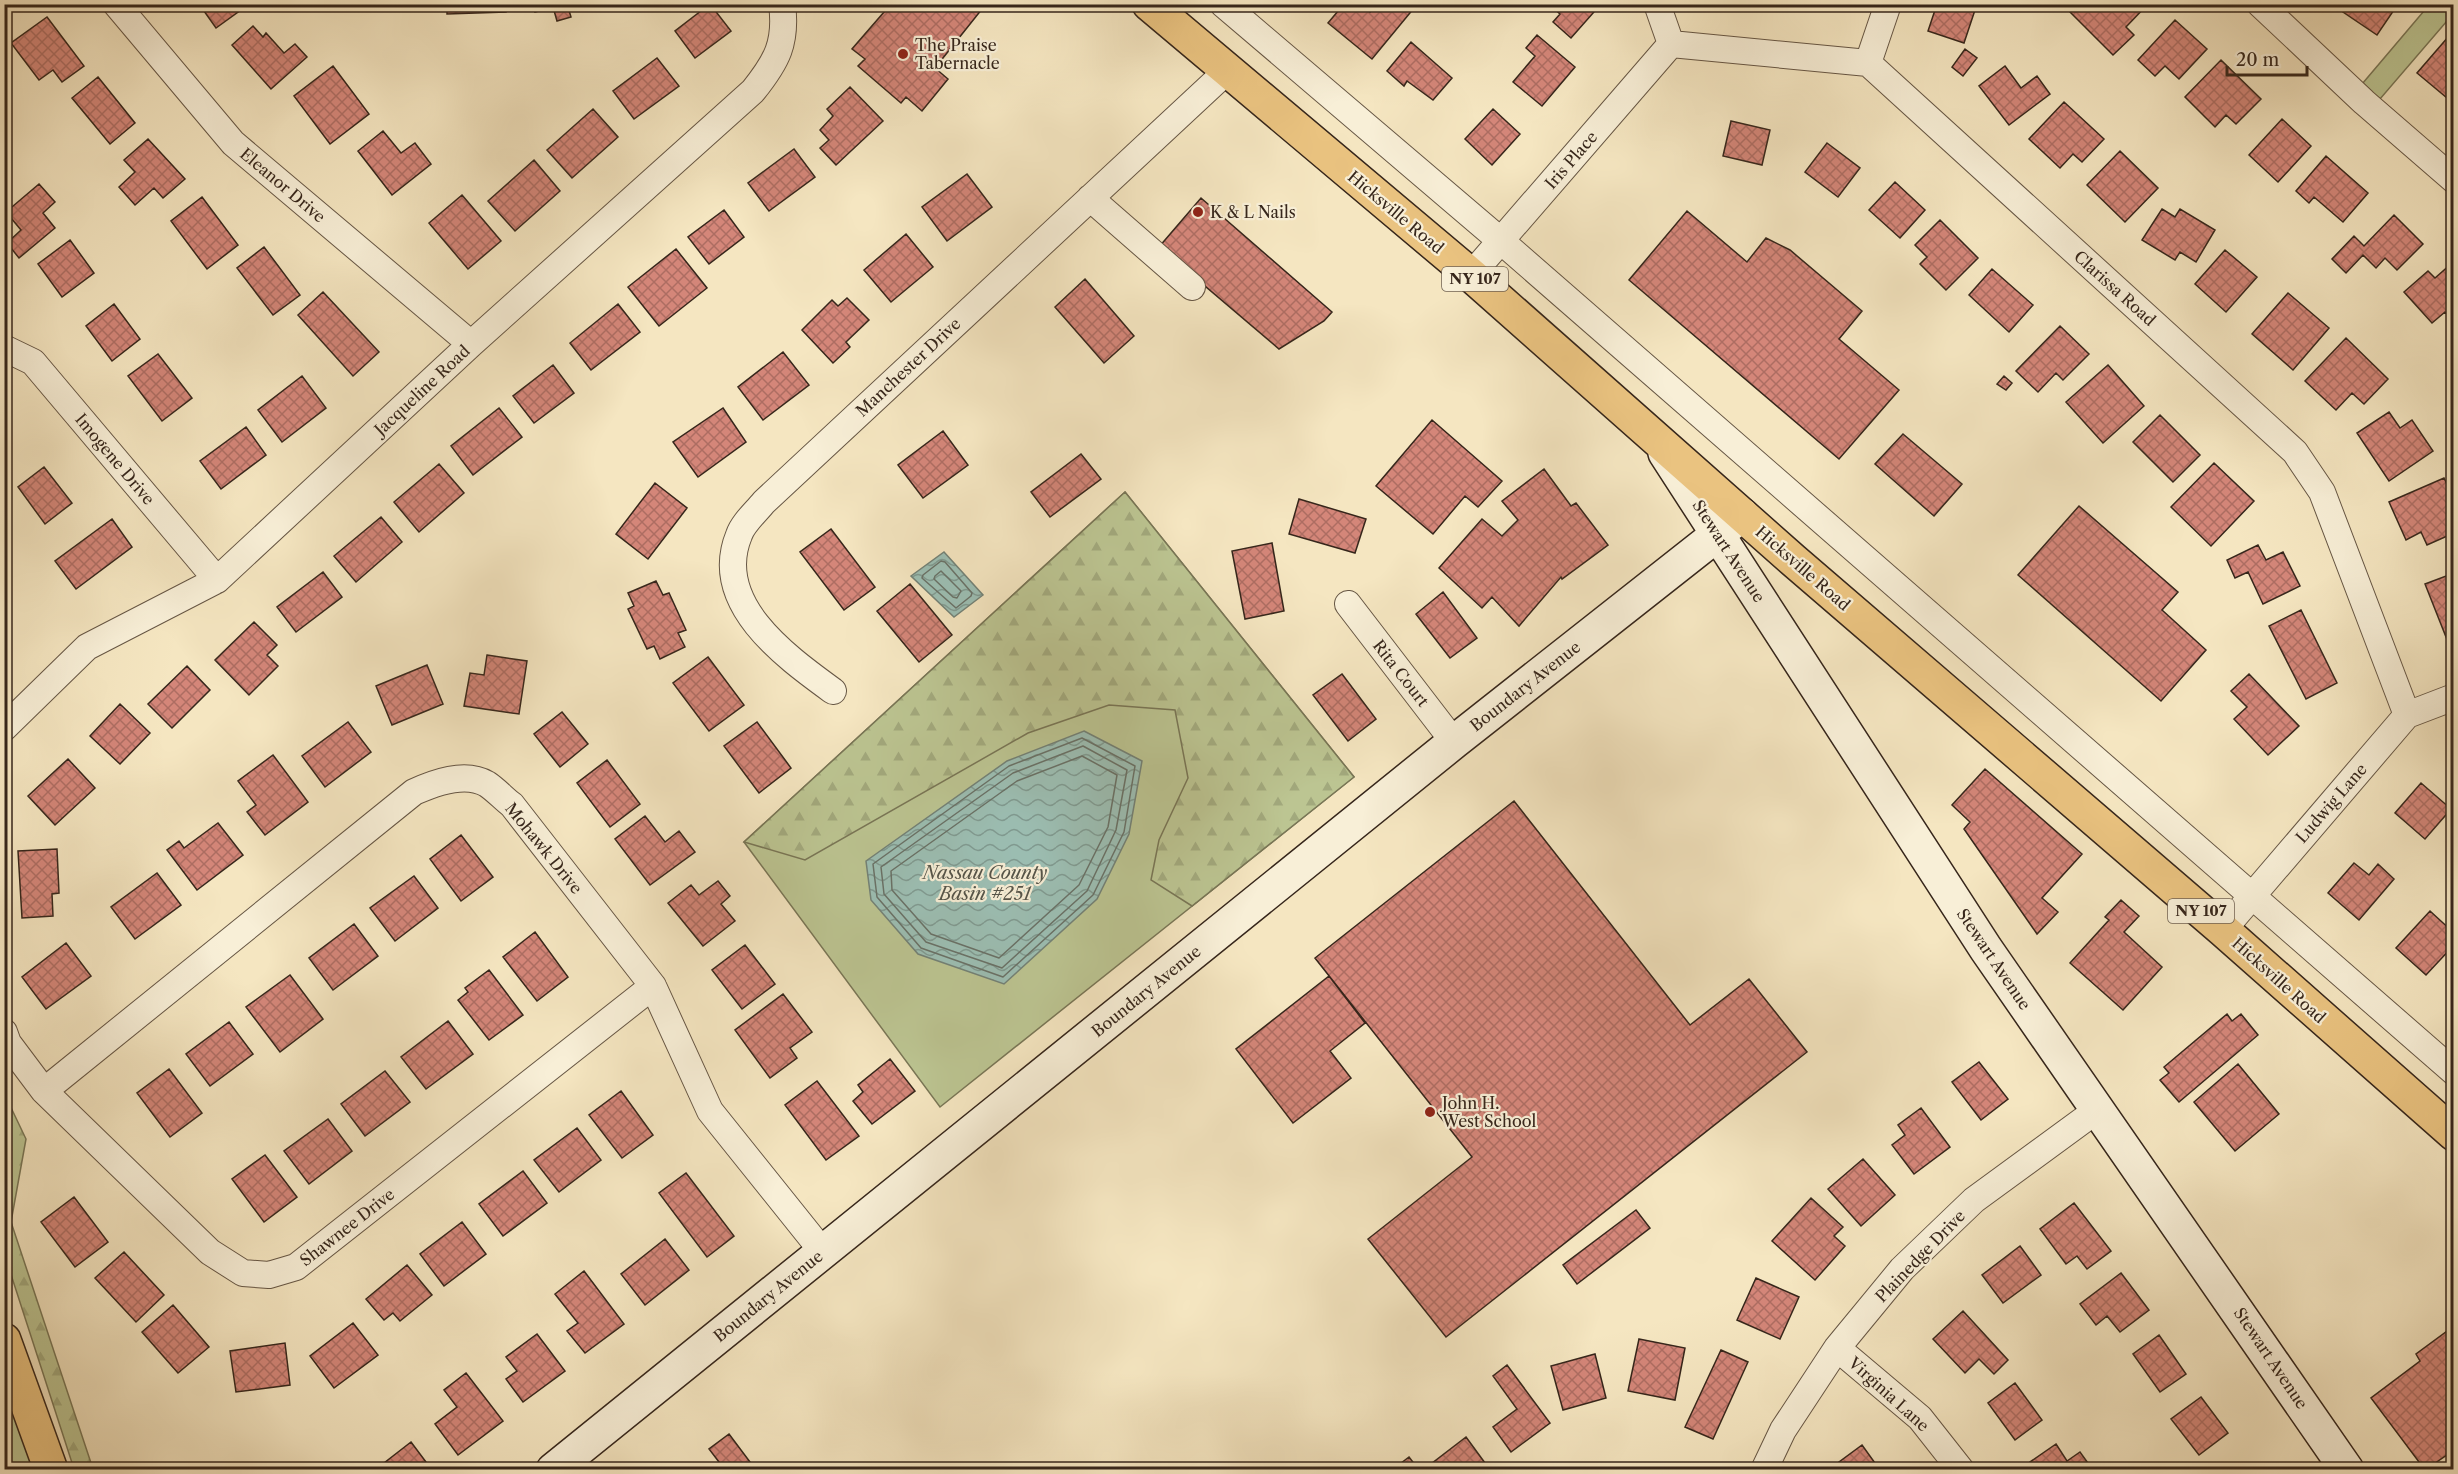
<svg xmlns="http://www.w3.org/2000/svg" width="2458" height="1474" viewBox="0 0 2458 1474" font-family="'Libre Caslon Text',serif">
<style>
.green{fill:#bcc592;stroke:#797656;stroke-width:1.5}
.forest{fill:url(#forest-firs);stroke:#797656;stroke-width:1.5}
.water{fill:url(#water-waves);stroke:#738277;stroke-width:1.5}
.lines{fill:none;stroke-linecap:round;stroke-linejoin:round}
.shore{stroke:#697268;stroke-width:1.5}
.building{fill:url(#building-cross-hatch);stroke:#36261b;stroke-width:1.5}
.street-casing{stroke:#665644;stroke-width:28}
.secondary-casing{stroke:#36261b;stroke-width:36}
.primary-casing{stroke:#36261b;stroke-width:36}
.highway-casing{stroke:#36261b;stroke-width:36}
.street{stroke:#f8efd7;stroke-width:26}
.secondary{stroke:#f8efd7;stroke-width:33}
.primary{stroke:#eac380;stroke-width:33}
.highway{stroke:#eac380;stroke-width:33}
.poi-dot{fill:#8f2418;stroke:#f8efd7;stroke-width:2}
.labels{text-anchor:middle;stroke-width:4.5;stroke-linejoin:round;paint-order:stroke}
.shield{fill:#f8efd7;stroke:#706253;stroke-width:1.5}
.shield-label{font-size:15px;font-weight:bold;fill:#36261b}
.poi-label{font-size:16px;fill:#36261b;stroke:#f8efd7;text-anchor:start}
.street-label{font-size:16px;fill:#36261b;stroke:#f8efd7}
.water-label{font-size:18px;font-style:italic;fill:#555449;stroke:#f8efd7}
</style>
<defs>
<pattern id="forest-firs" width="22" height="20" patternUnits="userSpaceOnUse" patternTransform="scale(1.5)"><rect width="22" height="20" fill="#bcc592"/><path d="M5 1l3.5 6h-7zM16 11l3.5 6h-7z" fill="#a2a97d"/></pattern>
<pattern id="water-waves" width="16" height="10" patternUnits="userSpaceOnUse" patternTransform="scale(1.5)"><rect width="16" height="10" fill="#9cbfb4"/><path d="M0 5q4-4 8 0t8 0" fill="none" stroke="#809b92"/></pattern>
<pattern id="building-cross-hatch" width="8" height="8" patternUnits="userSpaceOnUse" patternTransform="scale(1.5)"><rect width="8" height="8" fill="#d48679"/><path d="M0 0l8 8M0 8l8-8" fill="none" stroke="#ad6d62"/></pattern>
</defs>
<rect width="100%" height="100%" fill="#f5e6c1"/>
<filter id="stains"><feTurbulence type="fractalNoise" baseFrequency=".00333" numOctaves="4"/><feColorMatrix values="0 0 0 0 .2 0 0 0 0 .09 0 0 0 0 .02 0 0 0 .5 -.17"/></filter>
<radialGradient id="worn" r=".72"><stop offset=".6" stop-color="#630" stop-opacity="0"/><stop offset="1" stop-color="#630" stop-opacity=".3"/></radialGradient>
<!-- green -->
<path class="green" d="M2429,5H2453V14L2374,106L2357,90Z
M1125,492L1354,777L940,1107L744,842Z
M5,1359L42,1469H5Z"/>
<!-- forest -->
<path class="forest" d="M1125,492L1354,777L1192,906L1151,880L1159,840L1188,778L1175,710L1109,705L1028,733L805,860L744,842Z
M5,1095L26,1139L11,1222L93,1469H74L5,1256Z"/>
<!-- water -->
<path class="water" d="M944,552L983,595L954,617L911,576Z
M1084,731L1142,761L1129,834L1097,899L1004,984L918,954L871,900L866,861L1007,761Z"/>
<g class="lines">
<!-- shore -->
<path class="shore" d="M941,561L945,562L972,593L971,596L956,608L922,578L923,575Z
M941,571L961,591L957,598L953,597L934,579L935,576Z
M1082,738L1135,766L1124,832L1093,895L1003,977L921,948L877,897L873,864L1009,766Z
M1083,746L1127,770L1116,830L1087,891L1002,968L926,942L884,894L881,867L1013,773Z
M1082,756L1117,775L1108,827L1079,885L999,958L931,934L892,890L891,871L1017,781Z"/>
</g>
<!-- building -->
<path class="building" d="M199,4H243L245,7L216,28Z
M447,4H506V12L447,14Z
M533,4H567L571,17L557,21L553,7L535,12Z
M710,4L731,31L695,58L675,31Z
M874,4H986L935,68L948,79L922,111L906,97L901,103L858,66L865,59L852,49L884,12Z
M1344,4H1360L1370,12L1376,4H1410L1414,8L1372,59L1328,23Z
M1549,4H1601L1571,38L1553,22L1560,14Z
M1937,4H1977L1964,43L1928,31Z
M2074,4H2148L2126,27L2134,35L2113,55L2068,10Z
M2348,4H2398L2377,35L2343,12Z
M47,17L84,66L62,82L53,70L39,80L11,43Z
M2175,20L2207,49L2179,79L2165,66L2155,76L2138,60Z
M253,26L263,37L266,33L284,53L295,44L307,57L271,89L232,45Z
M1537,35L1575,67L1542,106L1513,82L1535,56L1526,48Z
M2449,36L2454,39L2453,103L2417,73Z
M1411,42L1452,78L1433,100L1407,81L1404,86L1387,71Z
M1965,49L1977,58L1963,76L1952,67Z
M657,58L679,86L634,119L613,91Z
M2221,60L2261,99L2236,124L2226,115L2215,127L2185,97Z
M333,66L369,114L330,144L294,96Z
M2005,66L2021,88L2037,76L2050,94L2009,125L1979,86Z
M98,77L135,123L110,144L72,98Z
M850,87L883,121L836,165L820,148L829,140L820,130L833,116L827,109Z
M2064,102L2104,139L2082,162L2073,154L2060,168L2029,139Z
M593,109L618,137L572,178L547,150Z
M1493,109L1520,134L1492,165L1465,139Z
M2282,119L2311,146L2278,182L2249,155Z
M1731,121L1770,130L1762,165L1723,156Z
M383,131L401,153L415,143L431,164L392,195L358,151Z
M148,139L185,179L163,198L154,188L135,205L119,187L135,172L124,160Z
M1827,143L1860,168L1838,197L1805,172Z
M794,149L815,177L769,211L748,183Z
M2120,151L2158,188L2125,222L2087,185Z
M2326,156L2368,193L2343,222L2314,197L2309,203L2296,191Z
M534,160L560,191L515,231L488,201Z
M967,174L992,207L947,241L922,207Z
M1895,182L1925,210L1900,238L1869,210Z
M39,184L55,202L43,213L55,228L19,258L7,243L21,230L6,212Z
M462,195L501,241L468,269L429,223Z
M202,197L238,245L207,269L171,221Z
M1201,198L1332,312L1324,321L1279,349L1159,247Z
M2162,209L2175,217L2180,209L2215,230L2196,262L2180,252L2175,260L2142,240Z
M724,210L744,237L709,264L688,237Z
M1687,211L1747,262L1766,238L1790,250L1862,311L1839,339L1899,390L1839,459L1629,280Z
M2394,215L2423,244L2397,270L2385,258L2376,268L2363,255L2346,273L2332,259L2354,236L2364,246Z
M1940,220L1978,258L1946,290L1920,264L1927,257L1915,245Z
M906,234L933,267L891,302L864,270Z
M70,240L94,273L62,297L38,264Z
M264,247L300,295L273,315L237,268Z
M676,249L707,288L659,326L628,287Z
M2225,250L2257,277L2226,312L2195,284Z
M2451,264L2454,266V317L2451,319L2445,312L2432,323L2404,292L2428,271L2435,278Z
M1992,269L2033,305L2009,332L1969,295Z
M1085,279L1134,336L1104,363L1055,307Z
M323,292L379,352L353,376L298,315Z
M2288,293L2329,328L2293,370L2252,334Z
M847,298L869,320L846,342L850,347L833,363L802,330L832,300L838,306Z
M114,304L140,339L112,361L86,326Z
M618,304L640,332L591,370L570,343Z
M2060,326L2089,354L2063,380L2056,373L2038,392L2016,371Z
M2346,338L2388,379L2364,404L2352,393L2336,410L2305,381Z
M783,352L809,385L763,420L738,387Z
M158,354L192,398L162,421L128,376Z
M553,365L574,393L534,423L513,396Z
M2108,365L2144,406L2103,443L2066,402Z
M302,376L326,408L282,442L258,410Z
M2004,376L2012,383L2006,390L1997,384Z
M499,408L522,437L473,475L451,446Z
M723,408L746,442L698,477L673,442Z
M2389,412L2400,428L2412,420L2433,451L2389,481L2357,433Z
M2160,415L2200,455L2173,482L2133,442Z
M1432,420L1502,481L1478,507L1465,496L1433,534L1376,486Z
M246,427L266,455L221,489L200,461Z
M943,431L968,465L923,498L898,465Z
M1903,434L1962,484L1934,516L1875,464Z
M1081,454L1101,479L1050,517L1031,492Z
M2214,463L2254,501L2211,546L2171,507Z
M439,464L464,493L419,532L394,502Z
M44,467L72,503L45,524L18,487Z
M1544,469L1571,506L1576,503L1608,545L1562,579L1561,577L1519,626L1492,597L1482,608L1439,568L1482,519L1502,536L1518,520L1502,501Z
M2444,478L2454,499V533L2427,545L2421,532L2406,540L2389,502Z
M655,483L687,508L648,559L616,534Z
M1299,499L1366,519L1355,553L1289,534Z
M2079,506L2178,592L2162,610L2206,650L2161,701L2018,575Z
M381,517L402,542L356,582L334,556Z
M112,519L132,547L76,589L55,561Z
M831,529L875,587L844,610L800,552Z
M1272,543L1284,611L1245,619L1232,551Z
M2258,545L2266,560L2283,552L2300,586L2263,604L2248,572L2235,578L2227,560Z
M323,572L342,597L296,632L277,607Z
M2454,573V640L2448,642L2425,584Z
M656,581L663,595L669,593L686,630L678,633L685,647L660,659L654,646L647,649L628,609L634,606L628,593Z
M910,584L952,635L919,662L877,611Z
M1443,592L1477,638L1450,658L1416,614Z
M2301,610L2337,683L2306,699L2269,626Z
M254,622L277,645L267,655L278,666L249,695L215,660Z
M487,655L527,661L519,714L464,706L470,673L484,675Z
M708,657L744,705L709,731L673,683Z
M427,665L443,704L392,725L376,686Z
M187,666L210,690L172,728L148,704Z
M1342,674L1376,719L1348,741L1313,695Z
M2249,674L2299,726L2268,755L2234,719L2247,707L2231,691Z
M120,704L150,733L120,764L90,736Z
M562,712L588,744L560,767L534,734Z
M348,722L371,752L325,787L302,756Z
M757,722L791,768L759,793L724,746Z
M273,755L308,802L265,835L247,812L256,805L238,781Z
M68,759L95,788L55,825L28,796Z
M607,760L640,804L610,827L577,783Z
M1985,769L2082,854L2042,898L2058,912L2037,934L1964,829L1970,822L1952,805Z
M2421,783L2451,809L2425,839L2395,813Z
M1514,801L1690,1025L1749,979L1807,1052L1446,1337L1368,1239L1472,1157L1315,958Z
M645,816L665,842L679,831L695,852L650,885L615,839Z
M218,823L243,855L197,890L167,850L179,841L184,848Z
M461,835L493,877L461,901L430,859Z
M57,849L59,893L52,894L53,916L22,918L18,851Z
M2354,863L2369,875L2378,864L2394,879L2359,920L2328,893Z
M157,873L181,905L135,939L111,907Z
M414,876L438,908L395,941L370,908Z
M718,881L730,896L721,904L735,921L703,946L668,903L691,885L699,895Z
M2121,900L2139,916L2124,932L2162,967L2123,1010L2070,963L2109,920L2105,917Z
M2430,911L2454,933V945L2426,975L2396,948Z
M354,924L378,956L333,990L309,958Z
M535,932L568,977L537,1001L503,957Z
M66,943L91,976L46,1009L22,977Z
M745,945L775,984L742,1009L712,970Z
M489,970L523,1015L489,1040L458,1000L468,992L465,988Z
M290,975L323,1019L280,1052L246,1007Z
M1329,976L1365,1023L1330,1051L1351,1078L1293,1123L1236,1049Z
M783,994L812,1032L790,1048L797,1058L770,1078L735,1030Z
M2227,1014L2232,1021L2241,1014L2258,1035L2179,1102L2160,1080L2169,1073L2164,1067Z
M448,1021L473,1054L426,1089L401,1057Z
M229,1022L253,1054L210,1086L186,1054Z
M890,1059L915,1091L872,1124L853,1101L863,1092L858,1085Z
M1979,1062L2008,1099L1981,1120L1952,1082Z
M2238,1064L2279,1114L2235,1151L2194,1102Z
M169,1069L202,1113L170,1137L137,1093Z
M385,1071L410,1102L365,1136L341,1104Z
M817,1081L859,1136L826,1160L785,1105Z
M621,1091L653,1135L622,1158L589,1115Z
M1921,1108L1950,1147L1914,1174L1892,1145L1905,1135L1898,1125Z
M328,1119L352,1151L309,1184L284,1151Z
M577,1128L601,1160L559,1192L534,1160Z
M265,1155L297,1197L264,1222L232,1179Z
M1863,1159L1895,1195L1861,1226L1828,1189Z
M523,1171L547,1203L503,1236L479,1204Z
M686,1173L734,1236L707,1257L659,1193Z
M74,1197L108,1242L75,1267L41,1222Z
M1811,1198L1843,1227L1834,1236L1845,1246L1815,1280L1772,1241Z
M2074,1203L2111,1251L2087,1269L2077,1256L2066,1264L2040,1229Z
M1636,1210L1650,1228L1577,1284L1563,1265Z
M462,1222L486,1254L444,1286L420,1254Z
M665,1239L689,1270L645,1305L621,1274Z
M2020,1246L2041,1275L2003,1303L1982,1275Z
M124,1252L164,1295L136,1322L95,1278Z
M407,1265L432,1295L400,1321L393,1313L384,1320L366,1299Z
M584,1271L624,1324L585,1353L567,1331L578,1323L555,1294Z
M2121,1273L2149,1310L2120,1332L2107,1316L2096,1325L2080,1304Z
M1756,1278L1799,1297L1780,1339L1737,1320Z
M173,1305L209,1347L178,1373L142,1332Z
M1963,1311L2008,1360L1994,1374L1979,1359L1965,1373L1933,1339Z
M353,1323L378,1355L334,1388L310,1356Z
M2454,1326V1450L2425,1470L2371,1398L2420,1361L2416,1354Z
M537,1334L565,1371L523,1402L506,1379L517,1371L506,1357Z
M2159,1335L2186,1374L2160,1392L2133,1354Z
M1639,1339L1685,1348L1675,1400L1628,1391Z
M285,1343L290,1385L236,1392L230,1351Z
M1721,1350L1748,1362L1713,1439L1685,1427Z
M1595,1354L1606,1398L1563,1410L1551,1366Z
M1507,1365L1550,1423L1511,1452L1493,1427L1517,1409L1493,1376Z
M466,1373L503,1421L458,1455L435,1424L457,1407L444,1390Z
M2015,1383L2042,1420L2015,1440L1988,1403Z
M2201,1397L2228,1433L2199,1455L2171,1419Z
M729,1434L756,1470H710L719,1462L709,1449Z
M1466,1437L1485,1463L1477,1470H1435L1431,1464Z
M411,1442L432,1470H375Z
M2056,1444L2067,1461L2080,1452L2093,1470H2036L2030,1462Z
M1862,1445L1880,1470H1838L1835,1465Z
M1409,1457L1419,1470H1392Z"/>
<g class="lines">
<defs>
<path id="street" d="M116,4L233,143L471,344
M1223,4L1501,241L2454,1072
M1657,4L1671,44
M2260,4L2364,102L2454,180
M1671,44L1868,63L2295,452L2322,492L2407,715
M1868,63L1888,4
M1090,198L1192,287
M1471,275L1671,44
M4,348L33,362L217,580
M1348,604L1454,742
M833,691C785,656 711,603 739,535C743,523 756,512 764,502L1228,70
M4,728L87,647L217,580L471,344L753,91C777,61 787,43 782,4
M2223,930L2407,715L2454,697
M4,1032L8,1043L44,1091L210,1252L243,1273L269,1275L296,1267L653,986
M44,1091L414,792C434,783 465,771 487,784C496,790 504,799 512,805L653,986L710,1111L823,1252
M1837,1348L1920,1418L1961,1470
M1764,1470L1783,1430L1837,1348L1902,1269L1974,1200L2097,1110"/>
<path id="secondary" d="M1665,453L1986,949L2347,1470
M553,1470L1454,742L1742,515"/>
<path id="primary" d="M1149,4L1471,275L1793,560L2223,930L2454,1134"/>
<path id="highway" d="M4,1340L51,1470"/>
</defs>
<!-- street casing -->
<use href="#street" class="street-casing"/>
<!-- secondary casing -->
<use href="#secondary" class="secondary-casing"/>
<!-- primary casing -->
<use href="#primary" class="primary-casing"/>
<!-- highway casing -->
<use href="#highway" class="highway-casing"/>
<!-- street -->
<use href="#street" class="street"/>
<!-- secondary -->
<use href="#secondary" class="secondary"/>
<!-- primary -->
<use href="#primary" class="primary"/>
<!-- highway -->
<use href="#highway" class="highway"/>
</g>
<!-- markers -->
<g class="poi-dot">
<circle cx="903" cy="54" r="6"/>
<circle cx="1198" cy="212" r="6"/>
<circle cx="1430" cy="1112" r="6"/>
</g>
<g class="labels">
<!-- shield labels -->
<g class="shield">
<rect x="1442" y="267" width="66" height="24" rx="4.5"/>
<rect x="2168" y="899" width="66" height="24" rx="4.5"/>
</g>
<g class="shield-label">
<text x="1475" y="284">NY 107</text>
<text x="2201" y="916">NY 107</text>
</g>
<!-- poi labels -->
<g class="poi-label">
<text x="915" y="51">The Praise<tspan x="915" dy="18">Tabernacle</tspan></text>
<text x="1210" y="218">K &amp; L Nails</text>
<text x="1442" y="1109">John H.<tspan x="1442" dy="18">West School</tspan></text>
</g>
<!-- street labels -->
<g class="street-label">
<text transform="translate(1571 160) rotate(-49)" y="6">Iris Place</text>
<text transform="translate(283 185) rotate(40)" y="6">Eleanor Drive</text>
<text transform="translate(1396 212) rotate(40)" y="6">Hicksville Road</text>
<text transform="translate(2115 288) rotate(42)" y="6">Clarissa Road</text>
<text transform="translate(908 367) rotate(-43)" y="6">Manchester Drive</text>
<text transform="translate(422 390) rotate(-43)" y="6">Jacqueline Road</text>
<text transform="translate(115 459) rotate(50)" y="6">Imogene Drive</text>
<text transform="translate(1729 551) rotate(57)" y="6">Stewart Avenue</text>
<text transform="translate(1803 568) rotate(41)" y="6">Hicksville Road</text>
<text transform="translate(1401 673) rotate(52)" y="6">Rita Court</text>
<text transform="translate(1525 686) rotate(-38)" y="6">Boundary Avenue</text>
<text transform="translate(2331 803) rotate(-49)" y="6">Ludwig Lane</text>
<text transform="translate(544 848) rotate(51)" y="6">Mohawk Drive</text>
<text transform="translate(1994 959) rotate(56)" y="6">Stewart Avenue</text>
<text transform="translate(2279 980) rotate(42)" y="6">Hicksville Road</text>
<text transform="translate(1146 991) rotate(-39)" y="6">Boundary Avenue</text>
<text transform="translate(347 1227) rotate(-38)" y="6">Shawnee Drive</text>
<text transform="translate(1920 1256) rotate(-46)" y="6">Plainedge Drive</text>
<text transform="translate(768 1296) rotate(-39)" y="6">Boundary Avenue</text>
<text transform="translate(2271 1358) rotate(56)" y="6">Stewart Avenue</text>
<text transform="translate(1889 1394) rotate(42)" y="6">Virginia Lane</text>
</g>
<!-- water labels -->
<g class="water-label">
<text x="985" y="879">Nassau County<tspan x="985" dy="21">Basin #251</tspan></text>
</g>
</g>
<!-- margin -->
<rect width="2458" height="1474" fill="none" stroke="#f5e6c1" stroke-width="24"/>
<rect x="6" y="6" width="2446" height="1462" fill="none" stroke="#36261b" stroke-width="3"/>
<rect x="12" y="12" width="2434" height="1450" fill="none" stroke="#36261b" stroke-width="1.5"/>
<!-- scale -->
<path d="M2227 66v9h80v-9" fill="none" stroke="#36261b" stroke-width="3"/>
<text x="2236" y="66" font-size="18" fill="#36261b" stroke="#f8efd7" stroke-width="4.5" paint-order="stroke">20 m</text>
<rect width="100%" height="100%" filter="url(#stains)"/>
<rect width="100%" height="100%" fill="url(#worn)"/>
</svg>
